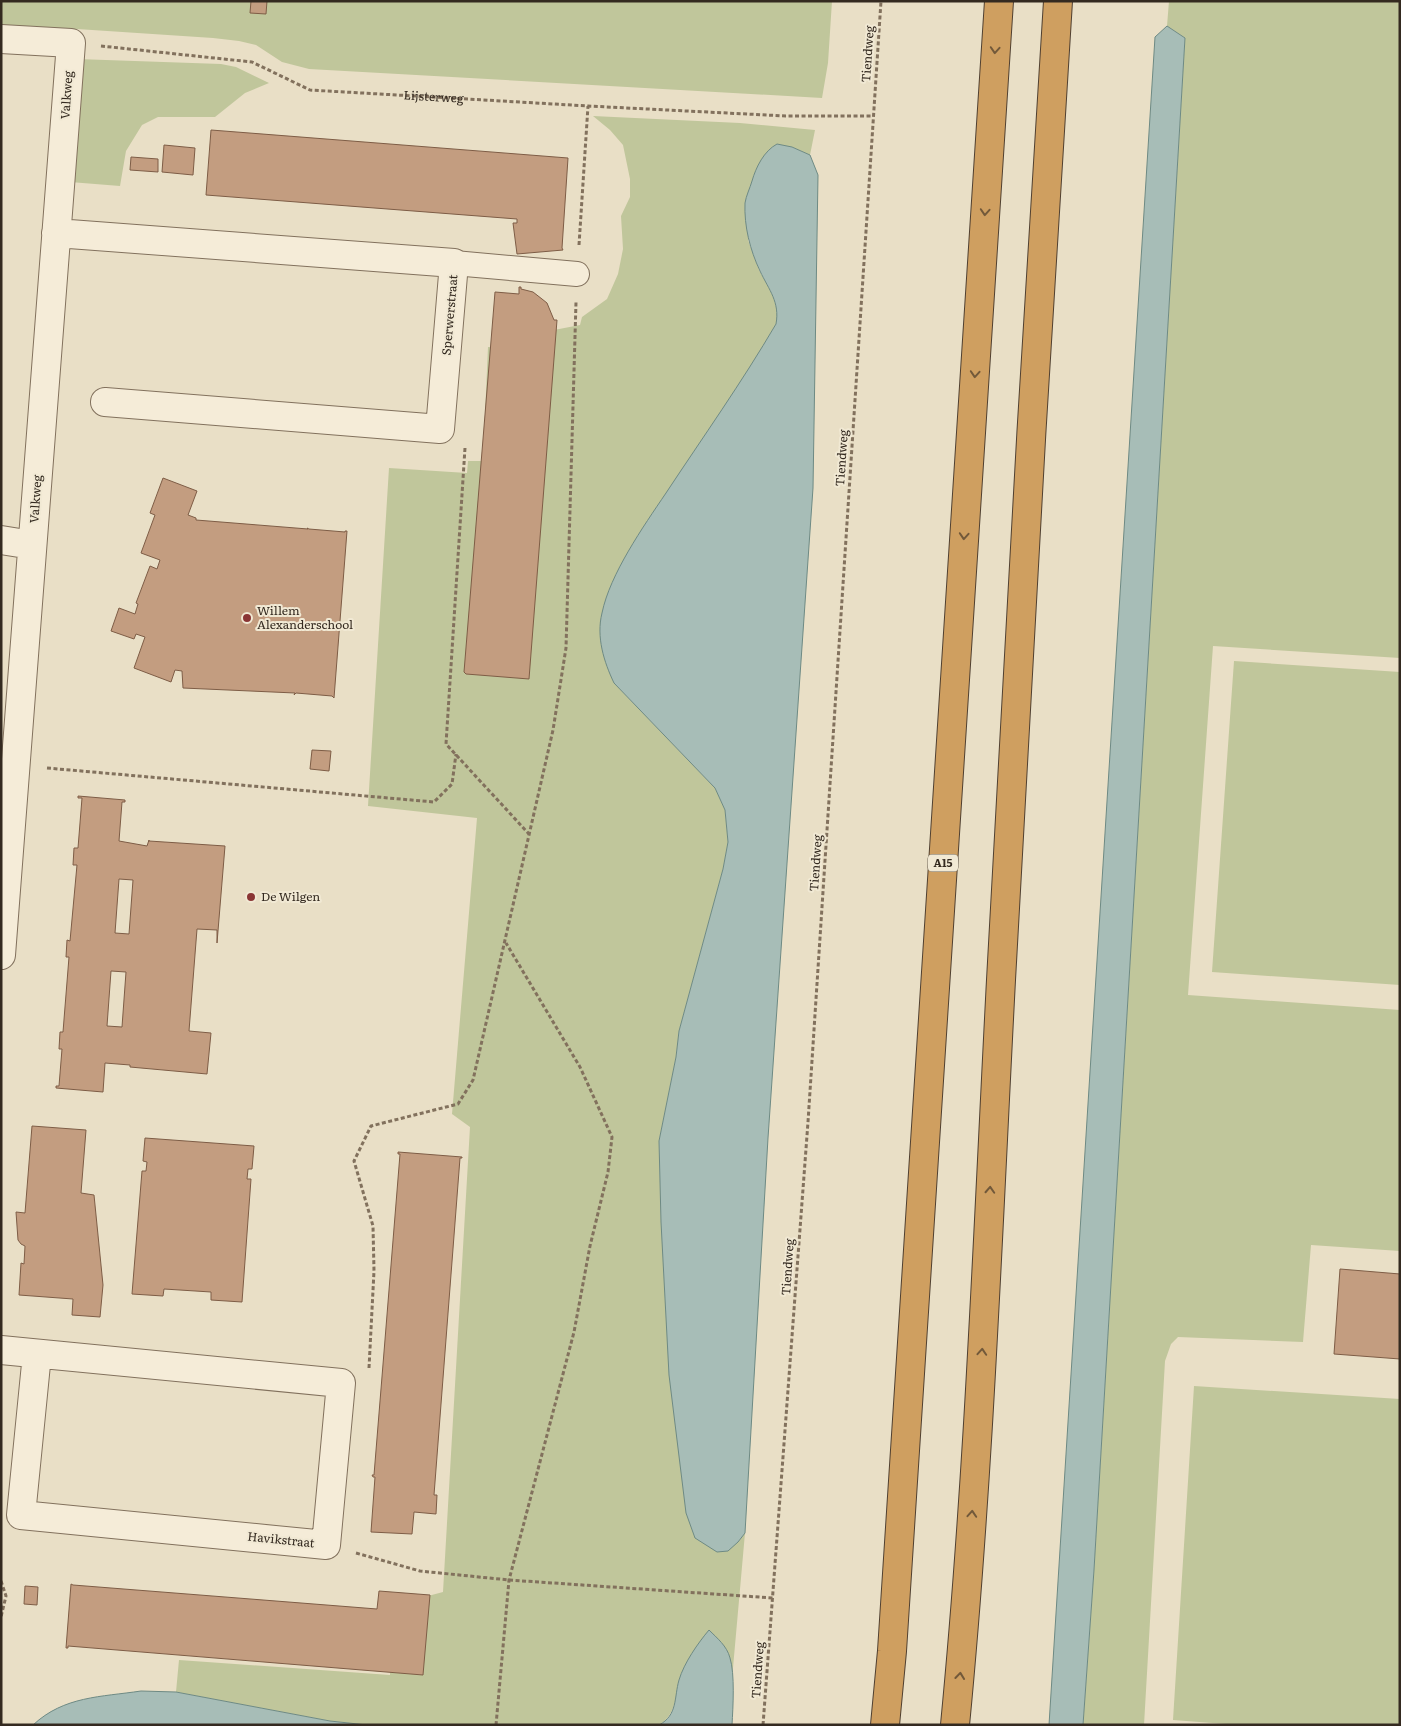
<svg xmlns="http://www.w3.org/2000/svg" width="1401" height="1726" viewBox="0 0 1401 1726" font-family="Literata,serif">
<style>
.green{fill:#c0c69b}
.water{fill:#a7bdb7;stroke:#6e8a84}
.building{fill:#c39d80;stroke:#7e5d46;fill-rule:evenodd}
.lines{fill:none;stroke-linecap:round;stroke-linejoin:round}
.pedestrian-casing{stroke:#82715d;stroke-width:26}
.minor-casing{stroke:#82715d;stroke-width:30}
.motorway-casing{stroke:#504031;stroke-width:30}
.path{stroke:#82715d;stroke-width:3;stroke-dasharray:4 2.5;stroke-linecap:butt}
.pedestrian{stroke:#f5ecd8;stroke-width:24}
.minor{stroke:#f5ecd8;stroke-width:28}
.motorway{stroke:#cf9f60;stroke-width:28}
.oneway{stroke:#72593a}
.poi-dot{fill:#8a3534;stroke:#f1e9d4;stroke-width:2}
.labels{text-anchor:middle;stroke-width:4;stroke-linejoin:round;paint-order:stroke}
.shield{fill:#f1e9d4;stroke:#6d6356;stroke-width:1}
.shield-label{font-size:11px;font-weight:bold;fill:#342a20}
.street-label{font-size:12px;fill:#342a20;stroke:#f1e9d4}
.poi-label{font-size:12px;fill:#342a20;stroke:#f1e9d4;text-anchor:start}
</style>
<rect width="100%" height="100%" fill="#e9dfc6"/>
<!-- green -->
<path class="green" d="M1,1H832L828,63L822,98L309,69L282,62L256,45L239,41L213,38L77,29L62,41L1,35Z
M1169,1H1400V658L1213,646L1188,995L1400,1010V1251L1311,1245L1303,1342L1178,1337L1171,1344L1165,1361L1144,1725H1083L1094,1570L1185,38L1167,26Z
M77,59L221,64L236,67L269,83L245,93L215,117H158L142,125L126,151L120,186L70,182Z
M593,116L740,123L815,130L810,155L792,147L748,240L759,270L773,295L778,313L776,324L764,345L614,683L715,788L725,810L728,842L723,869L679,1031L676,1057L659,1141L661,1222L738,1542L745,1533L732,1679L730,1657L679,1680C676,1697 675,1716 659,1725H367L330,1721L176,1692L179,1660L390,1675V1657L428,1596L443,1592L470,1127L452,1114L477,818L368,806L389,468L467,473L468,461H483L488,347L510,348L554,330L580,325L582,317L607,299L618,274L623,249L621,216L630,197V179L623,145L610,130Z
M1234,661L1400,672V985L1212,972Z
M1194,1386L1400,1399V1725H1239L1173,1720Z"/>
<!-- water -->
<path class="water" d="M1167,26L1185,38L1094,1570L1083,1725H1049L1155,37Z
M777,144L792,147L810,155L818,175L813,488L768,1138L745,1533L738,1542L728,1551L717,1552L695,1538L686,1513L669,1375L661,1222L659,1141L676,1057L679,1031L723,869L728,842L725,810L715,788L614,683C604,662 596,637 602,613C610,574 643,527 666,493C703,437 742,382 776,324C780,302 769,290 760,271C750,250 744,226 745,203C746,196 750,188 752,181C756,167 764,151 777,144Z
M709,1630C717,1638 727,1646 730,1658C735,1674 733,1707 732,1725H659C678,1715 674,1697 679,1680C684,1663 698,1643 709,1630Z
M141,1691L176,1692L330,1721L367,1725H33C64,1696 101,1697 141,1691Z"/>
<!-- building -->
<path class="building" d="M251,1H267L266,14L250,13Z
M211,130L568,158L562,248L563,250L517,254L513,223H517V219L206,195Z
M164,145L195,148L193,175L162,172Z
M131,157L158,159V172L130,170Z
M519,287H521V289L533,292L542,299L547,303L554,320H557L529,679L466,674L464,672L495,292L519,294Z
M163,478L197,491L188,515L196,518V520L308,529L307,528L309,529L345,532V531H347L334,698L332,696L296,693L294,695L295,693L183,688L182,671L175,670L171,682L134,668L145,637L136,634L134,639L111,631L119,608L135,614L138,604L136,603L150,566L157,569L160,560L141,553L155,515L150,513Z
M312,750L331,751L329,771L310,769Z
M78,796L125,800V802H122L119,841L147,846L149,840V841L225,846L217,943V930L197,929L189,1031L211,1033L207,1074L130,1067V1065L105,1063L103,1092L56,1088V1086H59L62,1049H59L60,1032H63L69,957H66L67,940L70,941L77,865H73L74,848H78L82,798H78ZM119,879L133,880L129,934L115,933ZM111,971L126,972L122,1027L107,1026Z
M32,1126L86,1130L81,1193L94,1195L103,1285L100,1317L72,1315L73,1299L19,1295L21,1263L24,1264L25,1246L21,1244L18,1240L16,1212L25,1213Z
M145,1138L254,1146L252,1169H248L247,1179H251L242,1302L211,1300V1292L164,1289L163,1296L132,1294L142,1171H146L147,1162L143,1161Z
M398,1152L462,1157V1158H460L434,1495H437L436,1514L414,1512L412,1534L371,1532L375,1477H373L372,1475H374L384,1352L400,1154H398Z
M1340,1269L1400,1274V1359L1334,1354Z
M71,1584L73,1585L377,1609L379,1591L430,1595L423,1675L68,1646V1648H66Z
M25,1586L38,1587L37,1605L24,1604Z"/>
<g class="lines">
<defs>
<path id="pedestrian" d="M454,263L577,274"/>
<path id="minor" d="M1,39L71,43L1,955
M56,233L454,263L440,429L105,402
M1,540L32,545
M1,1350L341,1383L326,1545L21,1515L37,1354"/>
<path id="motorway" d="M885,1725L892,1651L999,1
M955,1725C979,1477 988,1228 1001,980C1018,654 1037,327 1058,1"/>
</defs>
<!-- pedestrian casing -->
<use href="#pedestrian" class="pedestrian-casing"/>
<!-- minor casing -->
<use href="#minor" class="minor-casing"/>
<!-- motorway casing -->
<use href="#motorway" class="motorway-casing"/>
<!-- path -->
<g class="path">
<path id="s1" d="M101,46L252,62L310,90L588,106L786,116H872"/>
<path d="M579,245L588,106"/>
<path d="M465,448L446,744L529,834"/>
<path d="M47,768L434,802L452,784L456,754"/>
<path d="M369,1368L374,1271L373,1226L354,1161L371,1126L458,1104L473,1080L553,730L566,648L576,302"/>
<path d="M356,1553L420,1571L509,1580L773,1598"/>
<path d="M1,1581L6,1596L1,1617"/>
<path d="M496,1725L509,1580L574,1332L590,1246L608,1172L612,1137L580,1067L506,943"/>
<path d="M763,1725L808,1122L881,1"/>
</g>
<!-- pedestrian -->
<use href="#pedestrian" class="pedestrian"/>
<!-- minor -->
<use href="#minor" class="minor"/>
<!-- motorway -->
<use href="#motorway" class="motorway"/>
</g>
<!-- one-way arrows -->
<defs><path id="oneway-chevron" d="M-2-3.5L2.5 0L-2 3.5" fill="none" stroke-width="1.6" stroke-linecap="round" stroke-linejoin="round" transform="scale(1.25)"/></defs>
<g class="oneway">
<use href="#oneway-chevron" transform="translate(995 50) rotate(94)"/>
<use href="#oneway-chevron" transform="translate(985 212) rotate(94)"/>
<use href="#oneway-chevron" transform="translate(975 374) rotate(94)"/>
<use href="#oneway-chevron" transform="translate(964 536) rotate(94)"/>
<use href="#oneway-chevron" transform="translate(990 1190) rotate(-87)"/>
<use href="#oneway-chevron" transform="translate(982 1352) rotate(-86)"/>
<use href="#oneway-chevron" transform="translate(972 1514) rotate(-86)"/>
<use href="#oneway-chevron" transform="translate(960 1676) rotate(-84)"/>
</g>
<!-- markers -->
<g class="poi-dot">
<circle cx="247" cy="618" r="5"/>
<circle cx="251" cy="897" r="5"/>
</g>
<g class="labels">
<!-- shield labels -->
<rect class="shield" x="928" y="854.5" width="30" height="17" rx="4"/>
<g class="shield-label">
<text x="943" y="867">A15</text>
</g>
<!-- street labels -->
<g class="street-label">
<text transform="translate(868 54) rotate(-86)" y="4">Tiendweg</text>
<text transform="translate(67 95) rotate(-86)" y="4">Valkweg</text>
<text dy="4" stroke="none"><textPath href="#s1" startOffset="340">Lijsterweg</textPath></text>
<text transform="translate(450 315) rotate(-85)" y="4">Sperwerstraat</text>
<text transform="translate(842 458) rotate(-86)" y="4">Tiendweg</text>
<text transform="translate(36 499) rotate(-86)" y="4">Valkweg</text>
<text transform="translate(816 863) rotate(-86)" y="4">Tiendweg</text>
<text transform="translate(788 1267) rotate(-86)" y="4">Tiendweg</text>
<text transform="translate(281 1540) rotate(6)" y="4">Havikstraat</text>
<text transform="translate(758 1670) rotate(-86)" y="4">Tiendweg</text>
</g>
<!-- poi labels -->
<g class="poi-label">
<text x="257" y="615">Willem<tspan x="257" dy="14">Alexanderschool</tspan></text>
<text x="261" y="901">De Wilgen</text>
</g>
</g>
<!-- border -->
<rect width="1401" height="1726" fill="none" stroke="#342a20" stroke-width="5"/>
</svg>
